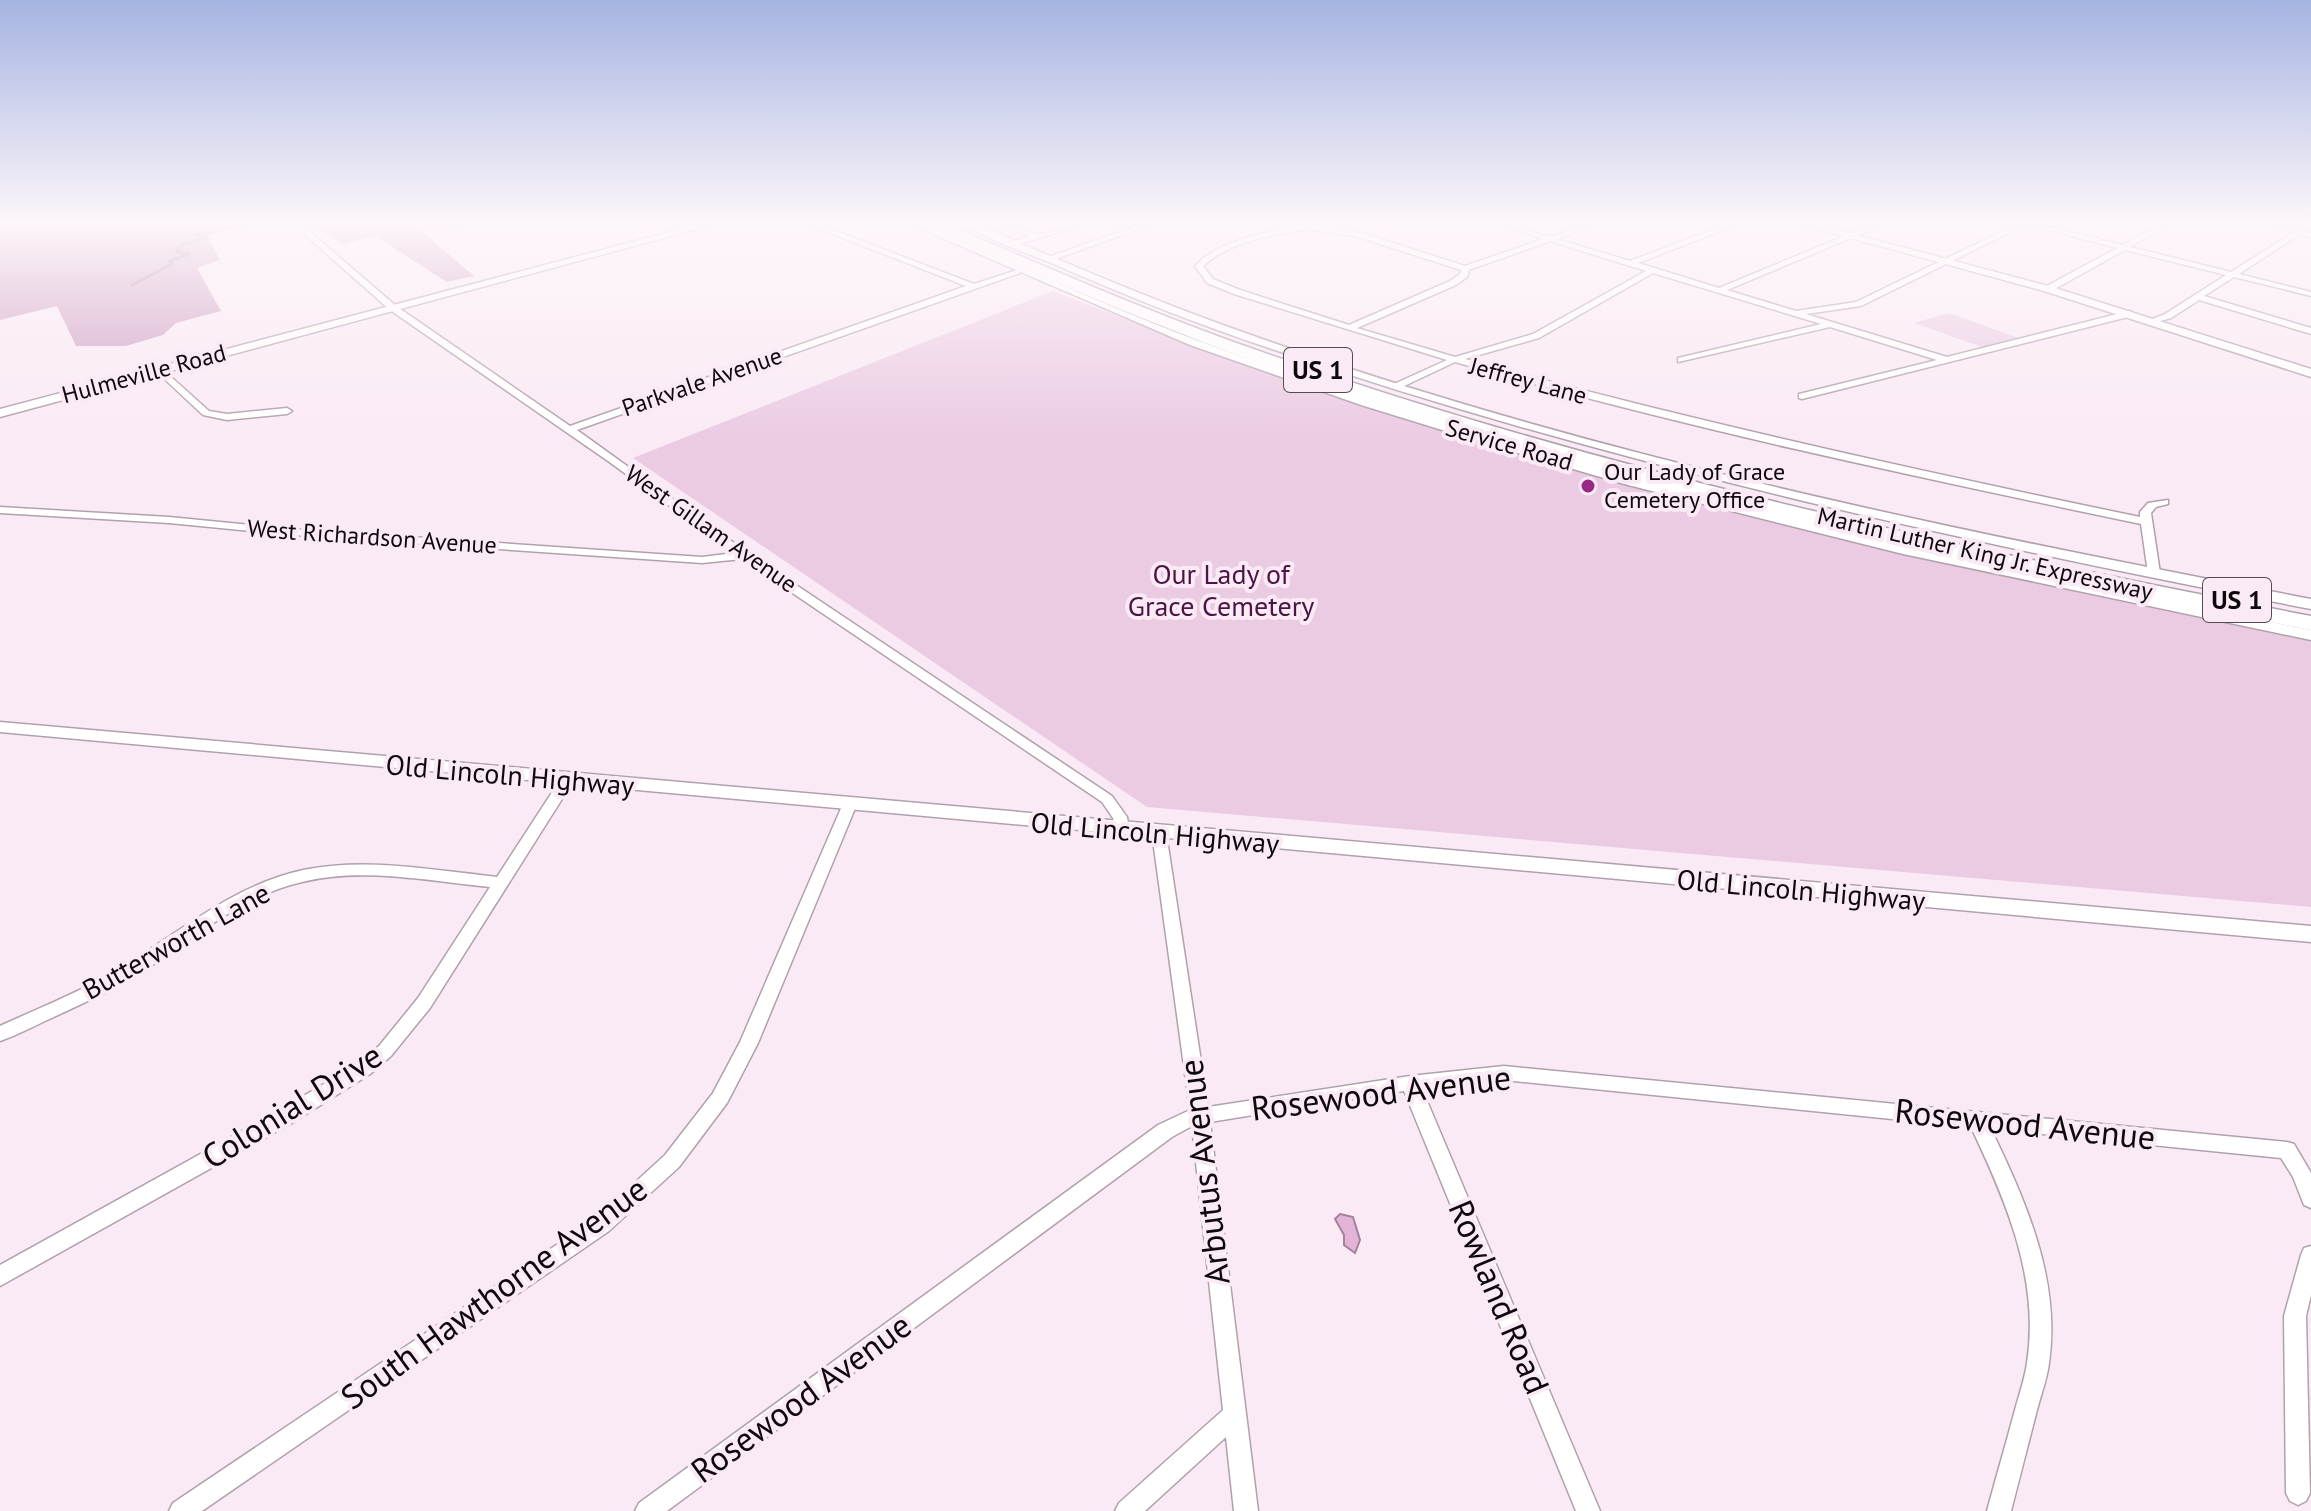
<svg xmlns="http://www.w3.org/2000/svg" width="2311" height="1511" viewBox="0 0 2311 1511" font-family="'PT Sans',sans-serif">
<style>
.green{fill:#ebcbe2}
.forest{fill:#cea0c2}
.water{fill:#e4b4d8;stroke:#a4819b;stroke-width:2}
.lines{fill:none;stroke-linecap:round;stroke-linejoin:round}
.stream{stroke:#a4819b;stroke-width:3}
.minor-casing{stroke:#b0a1ac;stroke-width:3}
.tertiary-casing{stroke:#b0a1ac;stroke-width:3}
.motorway-casing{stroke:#b0a1ac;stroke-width:3}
.minor{fill:#fff;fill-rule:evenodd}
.tertiary{fill:#fff;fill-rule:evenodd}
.motorway{fill:#fff;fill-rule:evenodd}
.poi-dot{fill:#992886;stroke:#faeaf5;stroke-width:3}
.labels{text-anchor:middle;stroke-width:8;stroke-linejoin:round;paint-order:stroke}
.far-street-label{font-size:24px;fill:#0e090d;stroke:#faeaf5}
.far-poi-label{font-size:24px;fill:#0e090d;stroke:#faeaf5;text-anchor:start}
.shield{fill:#faeaf5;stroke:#554c53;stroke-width:2}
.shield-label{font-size:26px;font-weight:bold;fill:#0e090d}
.park-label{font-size:28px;fill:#4b1442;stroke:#faeaf5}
.street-label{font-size:28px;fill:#0e090d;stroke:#faeaf5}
.near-street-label{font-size:34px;fill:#0e090d;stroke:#faeaf5}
</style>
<rect width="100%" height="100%" fill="#faeaf5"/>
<!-- green -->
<path class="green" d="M1053,291L1223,357L1429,426L1825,534L2311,640V907L1147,807L633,458Z
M1949,313L2021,339L1985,348L1914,323Z"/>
<!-- forest -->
<path class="forest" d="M0,225H251L207,236L220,260L197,268L221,311L176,323L163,335L126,346H76L57,306L0,320Z
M313,225H493L419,229L474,276L447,282L375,236L343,244Z"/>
<!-- water -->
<path class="water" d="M1340,1214L1353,1217L1360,1240L1355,1253L1344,1245V1235L1335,1219Z"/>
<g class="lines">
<!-- stream -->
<path class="stream" d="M132,285L172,264L169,261L189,254L176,252L183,244L207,238L196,233L211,225"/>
<defs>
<path id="minor" d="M294,225H302L396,306L570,426L966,286L809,225H820L974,284L1020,269V273L577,430L748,553L1112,796L1127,817L1129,830L1127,834H1117L1113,818L1102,802L742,559L702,563L293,535L169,523L0,513V507L169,517L293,529L702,557L734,553L608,461L390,310Z
M1000,225C1014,225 1025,233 1038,234C1052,235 1068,225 1083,225L1013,246L1009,244L1010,242L1032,236Z
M1139,225H1150L1050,261L1043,259Z
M1305,225L1359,232L1465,266L1543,239L1501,225C1518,225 1531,234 1547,236C1561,237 1577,225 1593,225L1557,239L1630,261L1725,225H1736L1638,263L1719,288L1871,225H1882L1727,290L1796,311L1856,302L2015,225H2025L1861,306L1806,314L1947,357L2129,311L2132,312V316L1802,399L1799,398V394L1937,360L1830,327L1678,362V358L1821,324L1653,273L1539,338L1465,359C1688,420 1914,470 2140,517V512L2148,503L2168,500V504L2156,507L2151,513L2160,573L2154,576L2148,573L2141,524C1911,476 1681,427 1455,362L1400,388H1394V384L1447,360L1234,294L1207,283L1195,266C1222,238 1268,232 1305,225ZM1307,229L1355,236L1461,270L1460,274L1450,281L1349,325L1240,290L1213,279L1203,266C1230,241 1272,235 1307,229ZM1550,241L1646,271L1533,334L1455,357L1357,328L1456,285L1467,277L1469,270Z
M2029,225H2042L2123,245L2159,225H2169L2130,247L2231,272L2294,232L2275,225H2287L2311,233V237L2300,234L2239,274L2311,292V296L2234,277L2204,296L2311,328V334L2199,300L2171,318L2150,324V320L2165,314L2226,275L2125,250L2051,291H2045V287L2117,248Z
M160,367L209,411L227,414L287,408L292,411L287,414L227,420L203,415L157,372L155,370Z
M567,775L574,780L430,1008L391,1056L370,1074L292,1123L0,1286V1265L278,1111L358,1064L379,1046L418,998L490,887C428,881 363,867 302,882C244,895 196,936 148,968C115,989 80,1005 45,1021C30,1028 15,1036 0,1041V1026C37,1009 75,994 110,974C174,938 229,886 303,870C366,857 433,870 497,877L562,777Z
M849,801L856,806L758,1043L727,1103L679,1167L609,1231L202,1511H169L173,1503L595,1219L665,1155L713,1093L740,1042L842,806Z
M1159,828L1166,833L1208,1107L1410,1076L1504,1066L2287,1142L2294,1144L2311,1173V1208L2304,1205L2293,1177L2281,1158L1991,1129C2026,1202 2061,1280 2049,1363C2047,1379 2041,1395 2037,1410C2028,1444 2020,1477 2011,1511H1987C1996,1477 2006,1444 2015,1410C2019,1395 2025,1378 2027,1363C2040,1279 2006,1201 1971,1127L1504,1080L1422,1089L1600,1511H1576L1404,1091L1210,1122L1258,1511H1234L1226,1437L1145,1511H1115L1119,1503L1223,1410L1192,1126L1172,1137L667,1511H635L639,1503L1158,1125L1190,1110L1152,833Z
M2311,1246V1295L2306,1316L2310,1493L2306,1501L2298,1505L2290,1501L2286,1493L2284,1316L2301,1255L2304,1248Z"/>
<path id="tertiary" d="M696,225H712L0,417V409Z
M912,225H925C1030,270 1133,319 1241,356C1590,478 1949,559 2311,630V640L1903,554L1628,485L1494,446L1361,405L1190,345Z
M965,225H978C1059,260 1140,295 1223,325C1576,453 1944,529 2311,599V609C1960,541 1611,465 1272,349C1196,324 1122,294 1049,262C1022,251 990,241 965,225Z
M1803,225H1819L2052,287L2311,369V377L2044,291Z
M0,722L2311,926V942L0,732Z"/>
<path id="motorway" d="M929,225H948C1046,267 1144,310 1245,346C1592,469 1951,547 2311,616V630C1916,553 1516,469 1142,318C1092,298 1044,277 995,256C974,246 947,239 929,225Z"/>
</defs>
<!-- minor casing -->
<use href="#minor" class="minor-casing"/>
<!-- tertiary casing -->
<use href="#tertiary" class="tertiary-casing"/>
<!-- motorway casing -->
<use href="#motorway" class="motorway-casing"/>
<!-- minor -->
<use href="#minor" class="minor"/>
<!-- tertiary -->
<use href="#tertiary" class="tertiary"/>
<!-- motorway -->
<use href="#motorway" class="motorway"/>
</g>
<!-- sky -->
<linearGradient id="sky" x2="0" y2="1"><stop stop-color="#a6b4e2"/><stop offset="0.51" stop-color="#fdf6fa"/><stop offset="1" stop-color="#fdf6fa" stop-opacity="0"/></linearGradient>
<rect width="2311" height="437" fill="url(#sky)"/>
<!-- markers -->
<circle class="poi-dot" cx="1588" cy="486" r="8"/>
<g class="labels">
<!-- far-street labels -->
<g class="far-street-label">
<text transform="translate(144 374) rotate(-15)" y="8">Hulmeville Road</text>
<text transform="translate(1528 381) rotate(15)" y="8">Jeffrey Lane</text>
<text transform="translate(702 382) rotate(-19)" y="8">Parkvale Avenue</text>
<text transform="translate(1509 445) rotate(16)" y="8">Service Road</text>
<text transform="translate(711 529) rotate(35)" y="8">West Gillam Avenue</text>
<text transform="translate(372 537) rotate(4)" y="8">West Richardson Avenue</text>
<text transform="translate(1985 554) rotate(13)" y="8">Martin Luther King Jr. Expressway</text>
</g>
<!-- far-poi labels -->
<g class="far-poi-label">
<text x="1604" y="480">Our Lady of Grace<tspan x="1604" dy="28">Cemetery Office</tspan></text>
</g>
<!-- shield labels -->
<g class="shield">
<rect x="1284" y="348" width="68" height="44" rx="6"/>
<rect x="2203" y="578" width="68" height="44" rx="6"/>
</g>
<g class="shield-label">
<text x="1318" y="379">US 1</text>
<text x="2237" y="609">US 1</text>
</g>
<!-- park labels -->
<g class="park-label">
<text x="1221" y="584">Our Lady of<tspan x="1221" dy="32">Grace Cemetery</tspan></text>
</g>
<!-- street labels -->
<g class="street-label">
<text transform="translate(510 775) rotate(5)" y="10">Old Lincoln Highway</text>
<text transform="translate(1155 833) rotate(5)" y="10">Old Lincoln Highway</text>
<text transform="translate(1801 890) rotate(5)" y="10">Old Lincoln Highway</text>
<text transform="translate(176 941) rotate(-29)" y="10">Butterworth Lane</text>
</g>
<!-- near-street labels -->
<g class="near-street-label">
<text transform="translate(1381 1093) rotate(-7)" y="12">Rosewood Avenue</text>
<text transform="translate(292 1106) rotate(-32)" y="12">Colonial Drive</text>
<text transform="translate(2025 1124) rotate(6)" y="12">Rosewood Avenue</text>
<text transform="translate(1204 1172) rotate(-97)" y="12">Arbutus Avenue</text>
<text transform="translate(494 1293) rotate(-36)" y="12">South Hawthorne Avenue</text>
<text transform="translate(1499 1297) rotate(67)" y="12">Rowland Road</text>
<text transform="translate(801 1398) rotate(-36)" y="12">Rosewood Avenue</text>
</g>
</g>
</svg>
